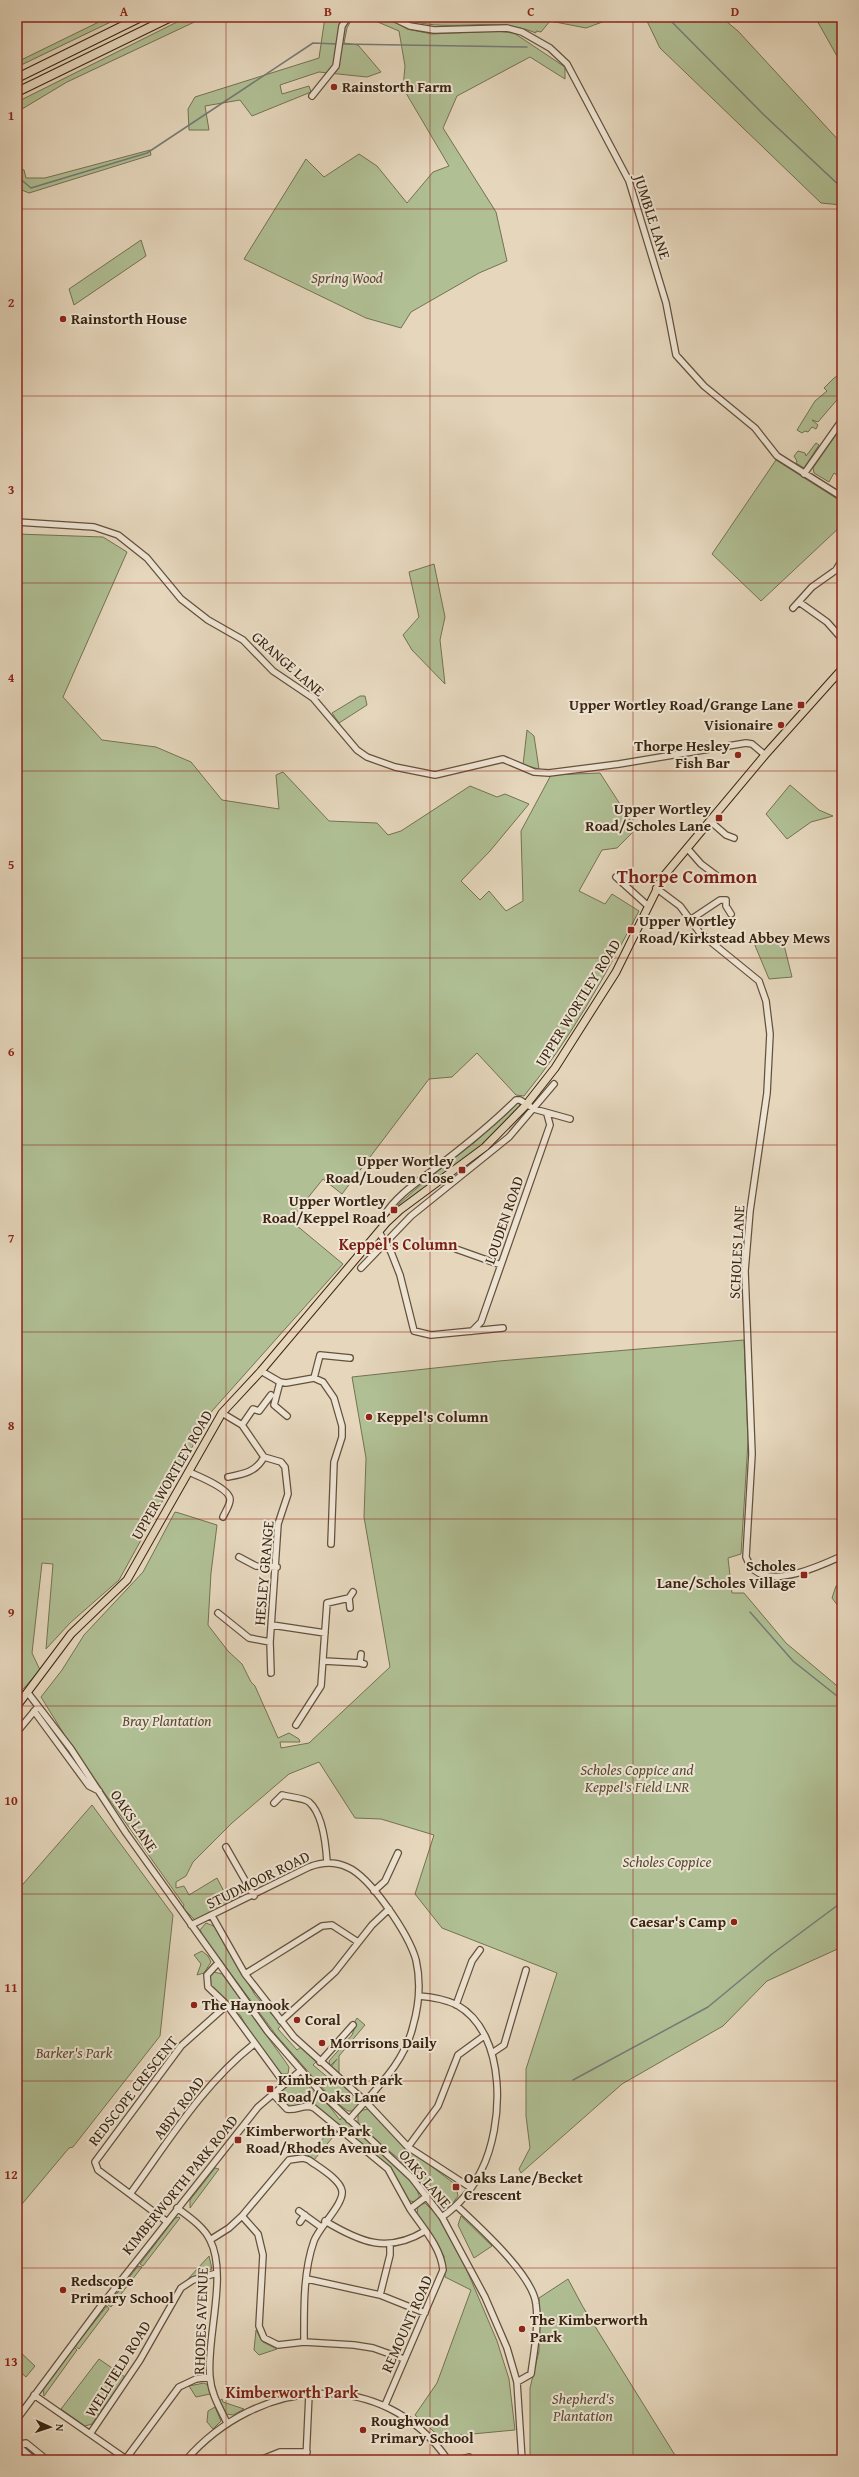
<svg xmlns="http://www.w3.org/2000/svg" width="859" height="2477" viewBox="0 0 859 2477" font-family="'Gentium Book Plus',serif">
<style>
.green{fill:#b0bf94;stroke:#747252}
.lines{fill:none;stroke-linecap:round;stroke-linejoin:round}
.stream{stroke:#747c78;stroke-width:1.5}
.minor-casing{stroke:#64513c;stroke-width:8}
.major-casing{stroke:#392511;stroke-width:9}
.highway-casing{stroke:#392511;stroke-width:10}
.minor{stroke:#eee4d3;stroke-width:5.5}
.major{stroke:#e5d6bc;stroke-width:7}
.highway{stroke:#e5d6bc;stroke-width:8}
.grid{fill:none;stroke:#8f2418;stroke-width:1;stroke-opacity:0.55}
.poi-dot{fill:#8f2418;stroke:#eee4d3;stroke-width:1.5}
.labels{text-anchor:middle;stroke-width:4;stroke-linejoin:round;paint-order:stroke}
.poi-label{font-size:15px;font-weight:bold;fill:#392511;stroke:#eee4d3;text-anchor:start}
.street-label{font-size:15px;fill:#392511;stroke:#eee4d3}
.park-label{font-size:15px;font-style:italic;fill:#574c32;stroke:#eee4d3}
.neighbourhood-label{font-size:16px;font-weight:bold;fill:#7a1f14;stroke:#eee4d3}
.district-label{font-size:19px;font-weight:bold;fill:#7a1f14;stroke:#eee4d3}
.neatline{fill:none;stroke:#8f2418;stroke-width:1.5}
.grid-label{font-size:13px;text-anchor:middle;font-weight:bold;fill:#8f2418}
</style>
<rect width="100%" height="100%" fill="#e5d6bc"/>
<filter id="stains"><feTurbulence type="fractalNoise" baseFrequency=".005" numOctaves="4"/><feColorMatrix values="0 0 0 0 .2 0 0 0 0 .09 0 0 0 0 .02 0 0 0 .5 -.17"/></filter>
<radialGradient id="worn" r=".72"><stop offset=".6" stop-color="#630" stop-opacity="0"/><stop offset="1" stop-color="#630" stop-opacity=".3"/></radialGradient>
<!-- green -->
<path class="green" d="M109,17H121L17,67V62Z
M187,17H205L67,82L17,112V102Z
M325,17H353L347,28L344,43L358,45L381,72L367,77L319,72L280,85L282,94L309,86L311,92L252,116L240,100L205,106L209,130H189L188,109L195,97L319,58Z
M366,17H387L407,29L432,34L497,31L514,33L565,67V79L530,57L457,96L443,128L496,212L507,261L479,273L411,312L401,328L366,318L244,259L306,159L324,177L359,154L377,166L407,203L433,172L449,166L403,88L405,66L399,31Z
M400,17L439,21L458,17H616L586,28L550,21L541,32L536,31V33C491,14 447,36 400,17Z
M645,17H721L738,31L842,144V205L821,203L660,48Z
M815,17H842V65Z
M150,150L151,155L29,193L17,188V168L24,170L26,178H45Z
M141,240L146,256L74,305L69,289Z
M842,373V394L818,422L812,420L818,425L816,429L812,427L808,432L805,431L802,433L797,430L815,401L827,391L824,388L834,378Z
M842,426V479L834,473L829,482L814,473L813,468Z
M816,443L819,445L804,468L796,463L797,461L794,456L798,451L805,453L806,456Z
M776,460L842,502V525L761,601L712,554Z
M17,534L103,537L127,552L63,697L102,740L156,747L191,762L222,800L279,809L276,775L283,772L329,821L377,823L388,835L401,831L470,786L497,797L505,794L529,804L490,851L461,881L480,900L489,891L506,911L523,901L521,831L551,775L600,773L636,829L617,848L602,850L579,891L605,904L612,894L639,911C605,976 570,1040 524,1096L516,1095L477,1053L452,1077L429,1079L342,1194L323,1179L290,1220L343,1264L212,1411L119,1580L70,1623L46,1649L53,1564L42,1563L32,1653L40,1670L17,1696Z
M434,564L445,617L440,640L445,684L412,650L403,635L419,617L409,572Z
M360,696H365L367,705L339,723L332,713Z
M527,730L534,736L539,769L523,765Z
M790,785L819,810L833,816L811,822L787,839L766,814Z
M782,937L792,977L769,979L754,943Z
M518,1103L521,1106C484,1147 440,1183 392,1210L424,1182L475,1142Z
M744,1340L748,1442L741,1554L728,1558L732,1593H744L786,1643L842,1690V1947L767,1981L723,2026L622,2084L521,2173L519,2169L530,2148L526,2116V2069L557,1973L442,1928L415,1894L434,1835L381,1819L355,1818L319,1762L289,1774L232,1823L193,1862L186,1876L176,1882V1888L184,1886L189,1895L217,1878L229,1901L243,1895L246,1886L250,1893L249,1896L196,1921L183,1908L184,1905L72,1747L41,1697L62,1670L84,1635L143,1572L175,1512L179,1513L217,1525L211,1573L208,1625L228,1651L242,1664L251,1682L255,1686L278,1738L289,1733L299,1739L300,1742H280L281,1748L309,1743L390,1667L364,1517L366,1458L352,1377L499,1361Z
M842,1584V1611L832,1598L836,1586Z
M92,1805L173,1915L160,2036L73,2147L69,2148L17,2210V1891Z
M206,1923L216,1927L255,1995L281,2025L278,2029L297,2050L301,2047L316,2062L313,2065L331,2080L332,2075L357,2096L359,2104L353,2111H348L334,2101L276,2035L203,1936L200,1930Z
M202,1951L208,1956L211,1962L204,1973L197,1975L201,1964L194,1955Z
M214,1972L222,1974L285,2061L289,2067L288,2074H280L252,2036L240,2015L234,2012L208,1984L209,1976Z
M357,2018L365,2025L339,2056V2073L331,2067L337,2059L330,2066L329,2061L352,2035L355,2027L353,2025Z
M297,2077L301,2079L330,2107L340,2120L342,2117C354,2130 424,2184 419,2199L414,2202L407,2200L395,2177L383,2161L321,2112L313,2106L288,2107L278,2097V2093Z
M369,2109L402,2144L456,2185L458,2196L448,2210L440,2208L399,2159L358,2125V2115L363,2110Z
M332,2128L337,2132L314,2160L308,2156Z
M215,2168L219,2169L190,2208V2200Z
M425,2203L436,2214L460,2254L497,2341L509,2379L515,2430L440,2437L415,2415L437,2383L471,2290L445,2277L444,2256L417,2214L418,2206Z
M461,2216L492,2246L474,2258L458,2225Z
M179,2217L180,2218L143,2266L140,2264L175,2218Z
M209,2256L212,2269L189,2279H188Z
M138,2266L142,2267L111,2307L108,2305Z
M568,2279L583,2307L678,2460H530V2388L539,2351V2298Z
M107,2306L109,2309L79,2349L75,2346Z
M256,2330L263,2342L277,2349L259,2355L254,2350Z
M74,2347L77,2350L44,2396L43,2390Z
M18,2350L35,2366L26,2377L17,2369Z
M99,2359L125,2377L92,2424L85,2426L61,2409Z
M204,2383L208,2385L210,2394L196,2397L189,2386Z
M222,2399L223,2402L244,2409L233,2415L226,2414L219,2401Z
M215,2407L221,2421L213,2429L207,2422L208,2411Z"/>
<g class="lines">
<!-- stream -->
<path class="stream" d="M575,17H601
M667,17L764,115L842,188
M341,44L527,47
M17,176L31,188L147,153L313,43L337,44
M750,1612L793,1661L842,1700
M573,2080L708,2007L772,1954L842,1902"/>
<defs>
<path id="minor" d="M391,17L410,26L434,30L507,28L522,32L550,48L567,64L629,181L666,303L676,355L704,386L755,428L777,456L842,497
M312,96L336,66L342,26L348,17
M804,474L842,420
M17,522L94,527L118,535L147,558L181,599L208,620L243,640L273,671L313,698L357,750L367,757L395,767L435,775L503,759L534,772L549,773L619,764L746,743L752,744L765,755
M799,602L827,622L842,639
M793,608L812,587L836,570L842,560
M710,821L726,835L734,838
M687,848L701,864L721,879
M616,877L647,905
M656,888L680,906L700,933L759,981L766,1001L770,1034L767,1093L750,1211L745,1271L752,1454L746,1557C748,1561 750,1567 754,1570C775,1587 820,1566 842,1556
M690,920L720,900H726V906L731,914
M386,1223L384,1216C396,1195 422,1179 441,1164C467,1144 492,1124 516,1100H520L534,1109L570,1119
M379,1232L391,1252L400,1275L414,1331L431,1335L503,1328
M456,1249L501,1265
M361,1268L411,1216L509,1137L554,1084
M472,1331L481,1322L550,1125L547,1114
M261,1371L280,1382L286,1383L314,1378L323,1382L334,1398L342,1426V1437L334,1462L331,1544
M314,1378L320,1355L350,1358
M280,1382L274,1405L287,1416
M222,1413L242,1425L264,1457L281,1462L285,1467L288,1494L278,1524L270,1642L271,1673
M242,1425L253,1409L259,1411L271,1395
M189,1472C198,1476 231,1489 230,1500C230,1505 225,1512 223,1517
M228,1477C244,1474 256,1472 264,1457
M239,1557L256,1566L277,1567
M350,1608L349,1598L353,1592
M218,1613L249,1638L270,1642
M272,1625L325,1633
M361,1654L360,1663L364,1664
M324,1661L360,1663
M28,1693L71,1749L126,1833L268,2032L321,2093L412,2178L442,2217L485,2297L507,2348L517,2382L522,2460
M34,1711L89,1786L99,1791
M296,1725L321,1686L327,1603L349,1598
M17,1732L36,1709
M274,1803L282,1795C289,1797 304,1798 309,1802C323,1814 326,1846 327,1862
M226,1847L254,1896
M374,1891L385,1881L398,1853
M212,1916L245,1974L294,2037L365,2101L408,2147L471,2188
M191,1925L309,1867C322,1862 334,1861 347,1867C371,1877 409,1935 416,1960C421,1982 419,2005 413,2026C404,2065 373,2091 349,2120
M218,1963L207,1975L208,1987L227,2005L284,2083
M245,1974L322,1926L332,1925L358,1942
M419,1996C431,1997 445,1999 457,2005C508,2034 504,2126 481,2171C472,2190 459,2205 442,2217
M456,2005L472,1961L480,1950
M281,2021L335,1972L372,1925L389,1909
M492,2053L504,2045L526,1970
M320,2062L353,2025
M272,2093L287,2109C297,2111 305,2103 314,2108L388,2169L410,2209
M408,2147L438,2106L458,2055L484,2036
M130,2194C168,2142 203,2084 254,2044
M457,2206C478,2226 533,2275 536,2304C539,2326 534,2352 531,2374L517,2382
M177,2208C189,2217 204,2227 210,2240C228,2275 206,2338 210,2377C211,2394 220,2408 227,2423
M299,2211L321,2227
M242,2216L258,2234L263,2255L259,2326L264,2338L278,2345L304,2342L354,2345L373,2348L404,2359
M166,2221L98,2170L95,2162L181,2046L227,2005
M325,2221C360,2242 387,2254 425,2231
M300,2222L305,2215
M210,2240L229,2228L242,2216L289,2160L303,2158L309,2160C318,2167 340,2179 342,2191C344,2204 319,2227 314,2241C303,2272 304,2309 304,2342
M307,2279L380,2295L425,2313
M380,2295L390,2255V2244
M34,2395L126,2459
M385,2405L443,2270C441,2247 422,2227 410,2209L427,2196
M17,2419L101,2306L258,2107L300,2071
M90,2434L140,2360L181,2288L193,2280L217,2273
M17,2445L26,2443L47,2460
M17,2445L34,2460
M125,2460L179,2387L196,2379L210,2377
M186,2460C257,2378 382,2365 448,2460
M260,2460L280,2452H307
M306,2460L309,2394
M458,2460L469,2457L470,2460"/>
<path id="major" d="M17,1706L71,1634L127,1580L222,1413L261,1371L386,1223L400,1210L485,1147L526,1105L555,1068L616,972L663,877L765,755L842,669"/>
<path id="highway" d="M17,78L141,17
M17,92L171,17"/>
</defs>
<!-- minor casing -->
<use href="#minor" class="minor-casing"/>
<!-- major casing -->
<use href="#major" class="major-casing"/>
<!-- highway casing -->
<use href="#highway" class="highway-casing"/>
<!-- minor -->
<use href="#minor" class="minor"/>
<!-- major -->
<use href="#major" class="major"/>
<!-- highway -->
<use href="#highway" class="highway"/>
</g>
<!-- grid -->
<path class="grid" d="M226,17V2460M430,17V2460M633,17V2460M17,209H842M17,396H842M17,583H842M17,771H842M17,958H842M17,1145H842M17,1332H842M17,1519H842M17,1706H842M17,1894H842M17,2081H842M17,2268H842"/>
<!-- markers -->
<g class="poi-dot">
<circle cx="334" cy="87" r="4"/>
<circle cx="63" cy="319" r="4"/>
<rect x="797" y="701" width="8" height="8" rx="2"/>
<circle cx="781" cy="725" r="4"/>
<circle cx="738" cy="755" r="4"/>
<rect x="715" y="814" width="8" height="8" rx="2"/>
<rect x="627" y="926" width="8" height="8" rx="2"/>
<rect x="458" y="1166" width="8" height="8" rx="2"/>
<rect x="390" y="1206" width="8" height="8" rx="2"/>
<circle cx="369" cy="1417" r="4"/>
<rect x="800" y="1571" width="8" height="8" rx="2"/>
<circle cx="734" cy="1922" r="4"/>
<circle cx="194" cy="2005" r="4"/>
<circle cx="297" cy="2020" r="4"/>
<circle cx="322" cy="2043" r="4"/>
<rect x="266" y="2085" width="8" height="8" rx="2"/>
<rect x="234" y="2136" width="8" height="8" rx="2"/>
<rect x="452" y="2183" width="8" height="8" rx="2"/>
<circle cx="63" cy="2290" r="4"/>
<circle cx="522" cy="2329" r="4"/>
<circle cx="363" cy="2430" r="4"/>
</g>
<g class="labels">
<!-- poi labels -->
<g class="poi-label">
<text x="342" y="92">Rainstorth Farm</text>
<text x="71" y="324">Rainstorth House</text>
<text x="793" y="710" text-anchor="end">Upper Wortley Road/Grange Lane</text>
<text x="773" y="730" text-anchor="end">Visionaire</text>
<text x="730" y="751" text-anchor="end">Thorpe Hesley<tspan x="730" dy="17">Fish Bar</tspan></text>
<text x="711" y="814" text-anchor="end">Upper Wortley<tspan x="711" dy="17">Road/Scholes Lane</tspan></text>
<text x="639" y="926">Upper Wortley<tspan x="639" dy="17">Road/Kirkstead Abbey Mews</tspan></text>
<text x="454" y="1166" text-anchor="end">Upper Wortley<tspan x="454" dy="17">Road/Louden Close</tspan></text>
<text x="386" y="1206" text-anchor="end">Upper Wortley<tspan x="386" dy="17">Road/Keppel Road</tspan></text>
<text x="377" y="1422">Keppel's Column</text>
<text x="796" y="1571" text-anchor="end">Scholes<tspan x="796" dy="17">Lane/Scholes Village</tspan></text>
<text x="726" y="1927" text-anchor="end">Caesar's Camp</text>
<text x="202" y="2010">The Haynook</text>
<text x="305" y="2025">Coral</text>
<text x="330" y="2048">Morrisons Daily</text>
<text x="278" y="2085">Kimberworth Park<tspan x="278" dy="17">Road/Oaks Lane</tspan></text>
<text x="246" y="2136">Kimberworth Park<tspan x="246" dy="17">Road/Rhodes Avenue</tspan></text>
<text x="464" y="2183">Oaks Lane/Becket<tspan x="464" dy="17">Crescent</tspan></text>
<text x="71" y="2286">Redscope<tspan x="71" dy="17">Primary School</tspan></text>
<text x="530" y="2325">The Kimberworth<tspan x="530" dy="17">Park</tspan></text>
<text x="371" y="2426">Roughwood<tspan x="371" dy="17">Primary School</tspan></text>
</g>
<!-- street labels -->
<g class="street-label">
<text transform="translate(652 217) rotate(72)" y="5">JUMBLE LANE</text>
<text transform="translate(288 664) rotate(41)" y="5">GRANGE LANE</text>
<text transform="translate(578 1003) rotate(-58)" y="5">UPPER WORTLEY ROAD</text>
<text transform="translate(504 1220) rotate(-71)" y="5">LOUDEN ROAD</text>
<text transform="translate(737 1252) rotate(-87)" y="5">SCHOLES LANE</text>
<text transform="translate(172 1475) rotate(-60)" y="5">UPPER WORTLEY ROAD</text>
<text transform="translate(264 1573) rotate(-85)" y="5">HESLEY GRANGE</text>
<text transform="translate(134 1821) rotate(56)" y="5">OAKS LANE</text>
<text transform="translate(258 1880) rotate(-26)" y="5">STUDMOOR ROAD</text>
<text transform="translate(133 2091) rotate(-52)" y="5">REDSCOPE CRESCENT</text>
<text transform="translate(179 2108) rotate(-53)" y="5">ABDY ROAD</text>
<text transform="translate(425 2179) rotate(50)" y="5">OAKS LANE</text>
<text transform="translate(180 2185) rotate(-51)" y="5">KIMBERWORTH PARK ROAD</text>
<text transform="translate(201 2321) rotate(-88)" y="5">RHODES AVENUE</text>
<text transform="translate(407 2324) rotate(-66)" y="5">REMOUNT ROAD</text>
<text transform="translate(118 2369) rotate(-58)" y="5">WELLFIELD ROAD</text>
</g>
<!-- park labels -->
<g class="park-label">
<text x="347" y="283">Spring Wood</text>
<text x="167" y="1726">Bray Plantation</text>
<text x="637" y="1775">Scholes Coppice and<tspan x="637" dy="17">Keppel's Field LNR</tspan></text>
<text x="667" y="1867">Scholes Coppice</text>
<text x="74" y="2058">Barker's Park</text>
<text x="583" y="2404">Shepherd's<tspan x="583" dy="17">Plantation</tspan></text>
</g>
<!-- neighbourhood labels -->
<g class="neighbourhood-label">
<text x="398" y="1250">Keppel's Column</text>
<text x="292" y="2398">Kimberworth Park</text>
</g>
<!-- district labels -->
<g class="district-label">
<text x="687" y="883">Thorpe Common</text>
</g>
</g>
<!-- margin -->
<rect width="859" height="2477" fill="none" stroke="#e5d6bc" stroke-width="44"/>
<!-- north arrow -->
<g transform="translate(50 2427) rotate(93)" stroke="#eee4d3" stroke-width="3" paint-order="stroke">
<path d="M0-3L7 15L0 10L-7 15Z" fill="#392511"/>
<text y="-6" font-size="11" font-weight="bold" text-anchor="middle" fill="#392511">N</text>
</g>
<rect x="22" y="22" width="815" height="2433" class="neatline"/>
<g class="grid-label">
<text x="124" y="16">A</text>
<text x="328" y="16">B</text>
<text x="531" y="16">C</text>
<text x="735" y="16">D</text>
<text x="11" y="120">1</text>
<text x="11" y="307">2</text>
<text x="11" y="494">3</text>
<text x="11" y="682">4</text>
<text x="11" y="869">5</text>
<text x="11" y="1056">6</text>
<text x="11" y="1243">7</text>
<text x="11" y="1430">8</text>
<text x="11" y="1617">9</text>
<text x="11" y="1805">10</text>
<text x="11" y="1992">11</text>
<text x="11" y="2179">12</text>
<text x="11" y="2366">13</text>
</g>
<rect width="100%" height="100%" filter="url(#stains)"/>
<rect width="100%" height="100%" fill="url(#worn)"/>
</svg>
